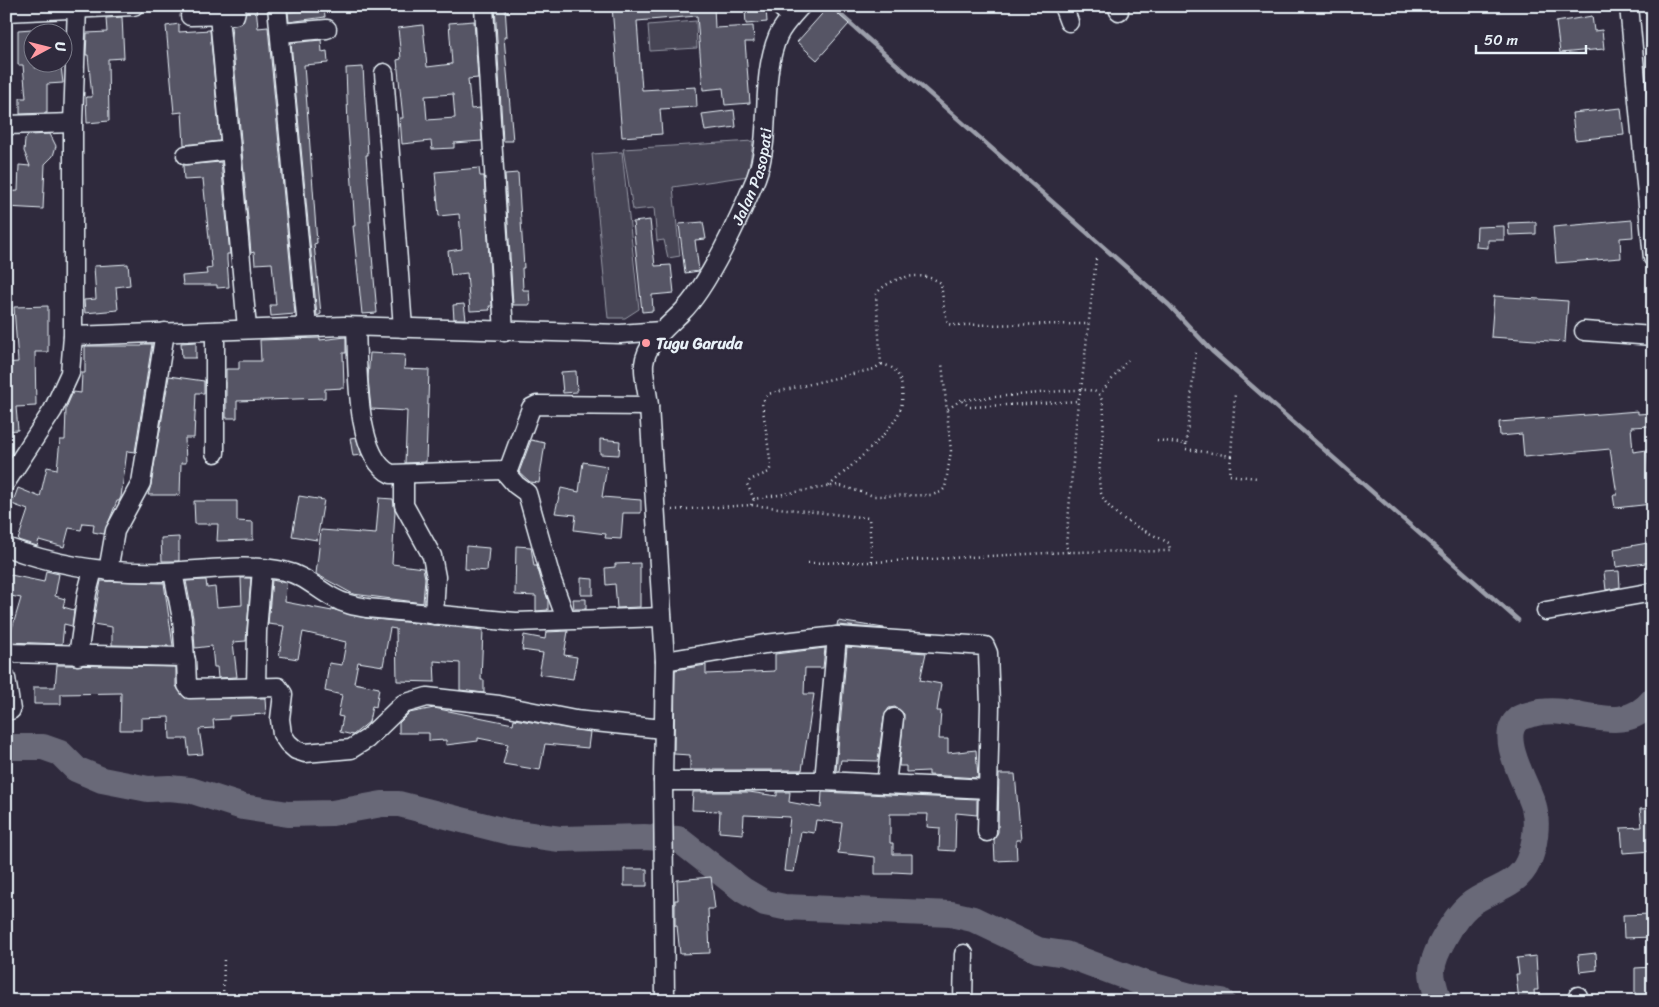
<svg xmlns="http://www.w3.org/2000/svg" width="1659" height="1007" viewBox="0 0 1659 1007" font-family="Sriracha,sans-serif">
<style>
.green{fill:#464455;stroke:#979aa6}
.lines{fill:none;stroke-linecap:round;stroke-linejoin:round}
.stream{stroke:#9c9fab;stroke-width:4.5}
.river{stroke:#696978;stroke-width:26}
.building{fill:#575565;stroke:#e8f1f8;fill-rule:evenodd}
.minor-casing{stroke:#e8f1f8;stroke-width:21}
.path{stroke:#e8f1f8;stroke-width:2.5;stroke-dasharray:1 4;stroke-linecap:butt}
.minor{stroke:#2f2a3d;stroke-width:18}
.poi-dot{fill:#ff9aa2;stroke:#2f2a3d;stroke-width:2}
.labels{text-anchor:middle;stroke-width:5;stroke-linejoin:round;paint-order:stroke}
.street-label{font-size:16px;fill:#e8f1f8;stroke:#2f2a3d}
.poi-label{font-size:16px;font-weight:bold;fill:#e8f1f8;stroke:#2f2a3d;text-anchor:start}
</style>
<rect width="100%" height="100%" fill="#2f2a3d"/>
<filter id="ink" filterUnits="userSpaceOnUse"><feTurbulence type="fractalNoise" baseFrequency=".02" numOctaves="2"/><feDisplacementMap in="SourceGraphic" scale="10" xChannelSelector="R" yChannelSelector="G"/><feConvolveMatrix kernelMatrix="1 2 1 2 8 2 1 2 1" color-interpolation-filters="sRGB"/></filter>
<g filter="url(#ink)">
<!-- green -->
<path class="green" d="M696,21L697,48L650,51L648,25Z
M753,141L748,176L673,187L680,256L668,258L664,240L657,241L654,208L633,210L623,149Z
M622,152L639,309L625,318H608L592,154Z"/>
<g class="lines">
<!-- stream -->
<path class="stream" d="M835,10L1169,305L1212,351L1518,620"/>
<!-- river -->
<path class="river" d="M6,747H43L60,753L76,769L102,780L148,789L169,788L190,790L243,807L288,814L332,813L382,804H399L509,832L560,839L644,837L678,839L743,890L765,903L784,907L951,914L973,919L1038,950L1065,954L1140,982L1194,997L1222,1001
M1439,1001C1436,992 1432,981 1432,971C1433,953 1454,918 1468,906C1487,889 1516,889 1528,862C1535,846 1538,824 1534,807C1528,785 1496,737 1518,719C1522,716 1528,715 1532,714C1574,701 1620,741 1653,700"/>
</g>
<!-- building -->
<path class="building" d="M247,6H256L258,28L268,27L295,314L271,316L270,305H276L272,263L255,264L254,252L251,253L231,26L243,22Z
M302,6H324L325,17L289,22L288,12L302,11Z
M495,6H505L507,37H504L513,141H503Z
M612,6H714L715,28L753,26L754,42H745L750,103L725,105L723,88L703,90L697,16L637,21L642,90L696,87L697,107L660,109L662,134L622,137Z
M829,6L849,24L817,60L797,42Z
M766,8L767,22L746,24L745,10Z
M1592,16L1594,31L1602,30L1604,49L1560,53L1556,22Z
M122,17L124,58L108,59L109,121L87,123L86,97H92L88,55H86L87,33L107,32L106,18Z
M474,21L478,78L468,79L471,109L480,108L482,141L454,143V148L432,149L431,141L402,144L400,118H403L397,60L401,59L398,28L423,25L427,67L452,64L449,23ZM453,94L455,118L427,120L425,96Z
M179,24V32L210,30L220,141L184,145L182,112L174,113L166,26Z
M32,29V62H35V68L61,66L63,83L47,84V113L20,114V98H26L23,65H18V30Z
M321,40L322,52L327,51L328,63L304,65L317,243L314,244L321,314L317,316L291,43Z
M363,67L368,155H366L371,221H369L377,313L362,314L353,226H355L348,127L346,68Z
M1621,108L1624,135L1575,140L1572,113Z
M734,110L736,127L705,131L702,114Z
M50,134L56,146L53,156L45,164L43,209L6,207V192L18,191L19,165L30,166L24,151L25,140L28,135Z
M221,162L230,254H227V260L229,287L217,288V285H183L182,276L207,274L206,269L212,268L203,179L184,180L183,165Z
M479,168L480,176H484L492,306H489L490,310L470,311L467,273L451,275L448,251L462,249L459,214L439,216L435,172Z
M518,173L524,268H522L523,290H529L530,305H513L505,174Z
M650,220L655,266L671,265L674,293L652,295L653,311L642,312L633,222Z
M1632,220L1633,237L1620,238L1621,258L1556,263L1553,227Z
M703,222L706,239L695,240L699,271L685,273L679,224Z
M1536,222V234L1509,235L1508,223Z
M1504,226V240H1488V248L1476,247L1477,227Z
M128,264L130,285L116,287L118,310L85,313L84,300L96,299L94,266Z
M1494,296L1568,301L1565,342L1491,337Z
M464,304L466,319H454L453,305Z
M48,306V352H35L36,406L16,407L18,430L6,431V363L18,362L14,307Z
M346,337V353H343L344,388L325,389V398L237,401V418H226V369H239V361H261L260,340L320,338V340Z
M196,342V358H182L181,343Z
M143,344H152L135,452L127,451L121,497L119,501H117L104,534L93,532L94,524L83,523L81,530L69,528L64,547L39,540L37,546L18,540L28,510L12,504L18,488L40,497L47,467L57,469L60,440H65L66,408L73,392L81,393L82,373H85V346H142Z
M370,353L405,355L404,369L429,370L426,462L405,463L407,411L371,409L368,378Z
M576,371L577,392L563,393L561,372Z
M169,376L204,381V393H196L194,438H185L186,463H181L180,495H148L151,485Z
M1638,411V414L1652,413V426L1631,427L1633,452L1647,450L1652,504L1615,508L1613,495H1617L1610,449L1524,457L1522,434L1500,436L1499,422Z
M356,437L362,455L353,456L350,438Z
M600,439L620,441L619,455L600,454Z
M531,440L545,443L539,483L530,482L519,472Z
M583,462L607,466L602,497L641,500V513H623L621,539L605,538L606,534L574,530L576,515L555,513L561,488L579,492Z
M299,496L324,500L317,540L292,536Z
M379,498L393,499L395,511L392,564L423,568L425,578L423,603L353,594L316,574L321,530L376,534Z
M194,501H237V521L253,522V540L217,541L218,524H195Z
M179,537V561H162L161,538Z
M1653,542V562L1616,567L1614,549Z
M466,546L489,548L487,571L465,569Z
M516,546L531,547L534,566H537L548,600V610L536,611V596L515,595Z
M640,563V607L617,608L615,584L606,585L605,568L615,567V564Z
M46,571L59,574L55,596L65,599L63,607L74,610L72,626L64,624L62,644L8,642L21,598L6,595V574L44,582Z
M1619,571L1620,587L1606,590L1604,572Z
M241,578H251L246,641L233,642L237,677L218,678L217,667H214L212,646L195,648L193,618L186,581L206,580L207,588L215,587L217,607L242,605Z
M581,578L593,579V595H581Z
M272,580L286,583L285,602L332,611V609L365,618L483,630L481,680H484V693L460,690V663L434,661L435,682L397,681L396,629L390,628L383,666L358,662L354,683L379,688L376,707L372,706L369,722L353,735L340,732L343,717L338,716L342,695L325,691L329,663L342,665L346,642L303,632L298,659L279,656L284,626L268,624Z
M101,581L164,583L173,646L112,645V627L93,624Z
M573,599H586V609H574Z
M838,621L884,628V629L837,625Z
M568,631L564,655L577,657L573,679L539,674L543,653L522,650L524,635L545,639L546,632Z
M847,647L926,653L920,680L941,684L937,711H941L939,739H948V753L976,750L978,778L929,775V771L906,772V766H899L904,714L895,707L889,708L884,716L878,761L841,760L839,771H836Z
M825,648L823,668H805L804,694H814L802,770H690V755L674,754L675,670L706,665V674L775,671V654Z
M57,665L176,667V686L185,698H265L266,714L229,716V719L213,720L214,728L199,729L203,754L189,755L187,739H170L169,717L141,718V730H120L121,693L61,694V704H34V687H55Z
M434,708L513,724L514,719L590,732L588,748L545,744L540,770L503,764L508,744L478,738V741L446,745V740L429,741V733H399V723L409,713Z
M999,774H1015L1021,840H1016L1017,860L995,861L994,840L998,832Z
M693,792H749L777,796V792H790L789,802L821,808L822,792L977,799V815L956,813L955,851L939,850L940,828L927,827L928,814H890V843H893V854H912V873L893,872V874H875V857L838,853L842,823L816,820L814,833L801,831L794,872L784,871L790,817L744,815L743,834L719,832L720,811L692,810Z
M1653,808V851L1623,853L1621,828L1642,827L1640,809Z
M624,869H647V886H624Z
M711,877L715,909H708L710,953L680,954L677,926H675V900H678L677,880Z
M1651,914L1653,937L1624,938L1623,915Z
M1596,953L1597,970L1580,972L1578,955Z
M1536,956L1538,990H1534L1535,1001H1519L1516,974H1519L1517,958Z
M1653,967V998H1635V968Z"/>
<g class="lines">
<defs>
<g id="minor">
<path d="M277,6L307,327"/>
<path d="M780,6L791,17"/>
<path d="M1063,6L1069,22"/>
<path d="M1117,6L1119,11"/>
<path d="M1629,6L1653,258"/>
<path d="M484,7L504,332"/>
<path d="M6,12L134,6"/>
<path d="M190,16L235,15L237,6"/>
<path d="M219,16L247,328"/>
<path d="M280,33L327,29"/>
<path d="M384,73L403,328"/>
<path d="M6,125L73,123"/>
<path d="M186,155L231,150"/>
<path d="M356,327C358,364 354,456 391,474L503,470L509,468L531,408L537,405L649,406"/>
<path d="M215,331V453"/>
<path d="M1584,331L1653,336"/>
<path d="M73,336L344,326L620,334L661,331"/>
<path d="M503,470L516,485L527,493L551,578L566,619"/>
<path d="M404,475V505L432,556L436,577L434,615"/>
<path d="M6,482L53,410L70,373L73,336V123L77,6"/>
<path d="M6,547C57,566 108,574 163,572C204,571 243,563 284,571C304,575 317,589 334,598C344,604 355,606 367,608L516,622L662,617"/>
<path d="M108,571L115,531L141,483L165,332"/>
<path d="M173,572L182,619L185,658"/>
<path d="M1546,611L1653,592"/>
<path d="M6,653L183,657L186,660L187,685L190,689L278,687L283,694L280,719L282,734L288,743L296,750L305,753L351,749L367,739L403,704L427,697L499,705L575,720L663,729"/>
<path d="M78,656L87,593L93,570"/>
<path d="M665,661L765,644L837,636L985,646L988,653L990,705L987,832"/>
<path d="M6,678L11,710"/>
<path d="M256,688L257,631L262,569"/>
<path d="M663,781H824L988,789"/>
<path d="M824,781L837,636"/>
<path d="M886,784L894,718"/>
<path id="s1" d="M665,1001L663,781L665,661L649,406C648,393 643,377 644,364C646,343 667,327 681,313C708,287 741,214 756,178C773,133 759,81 778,36C783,25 793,15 801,6"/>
<path d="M963,1001L964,954"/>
<path d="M1577,1001L1578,996"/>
</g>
</defs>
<!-- minor casing -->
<use href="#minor" class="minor-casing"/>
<!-- path -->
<path class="path" d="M1099,395L1128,360
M962,401L970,407L1078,401
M948,409L961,400L1073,390C1080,390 1090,389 1096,392C1116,405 1090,475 1103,498C1115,520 1147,531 1169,543L1170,551L1069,552L1066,546L1078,401L1081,390L1096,259
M1157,440L1186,444L1196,351
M1186,444V449L1231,456L1235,393
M1231,456L1229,475L1257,478
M829,486C848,468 892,433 900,410C903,403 903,389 901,383C897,370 894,367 881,364
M754,499L747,484L750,480L769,472L771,466L762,403L768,394L874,369L881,364L876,294C891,276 922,270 941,283L944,308L948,324L953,325L1088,324
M751,505L754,499L838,485L874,496L932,495L941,492L945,488L951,451L942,363
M672,510L751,505L869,518L872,562L807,563
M872,562L1068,552
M223,1001L224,958"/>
<!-- minor -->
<use href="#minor" class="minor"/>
</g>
</g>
<!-- markers -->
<circle class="poi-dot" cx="646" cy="343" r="5"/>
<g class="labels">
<!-- street labels -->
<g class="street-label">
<text dy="6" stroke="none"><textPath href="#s1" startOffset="858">Jalan Pasopati</textPath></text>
</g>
<!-- poi labels -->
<g class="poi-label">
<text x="656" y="349">Tugu Garuda</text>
</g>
</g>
<!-- margin -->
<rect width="1659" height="1007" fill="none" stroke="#2f2a3d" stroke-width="25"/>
<rect x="12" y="12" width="1634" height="982" fill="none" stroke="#e8f1f8" stroke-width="2" filter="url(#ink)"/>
<!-- north arrow -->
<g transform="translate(48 48) rotate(83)"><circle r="24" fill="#2f2a3d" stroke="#797a88"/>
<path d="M0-4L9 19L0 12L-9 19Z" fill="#ff9aa2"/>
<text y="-8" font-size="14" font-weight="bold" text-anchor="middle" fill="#e8f1f8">U</text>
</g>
<!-- scale -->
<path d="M1476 45v8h110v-8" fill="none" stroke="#e8f1f8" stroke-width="2.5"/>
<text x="1484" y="45" font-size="15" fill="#e8f1f8" stroke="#2f2a3d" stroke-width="4" paint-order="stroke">50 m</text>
</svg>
